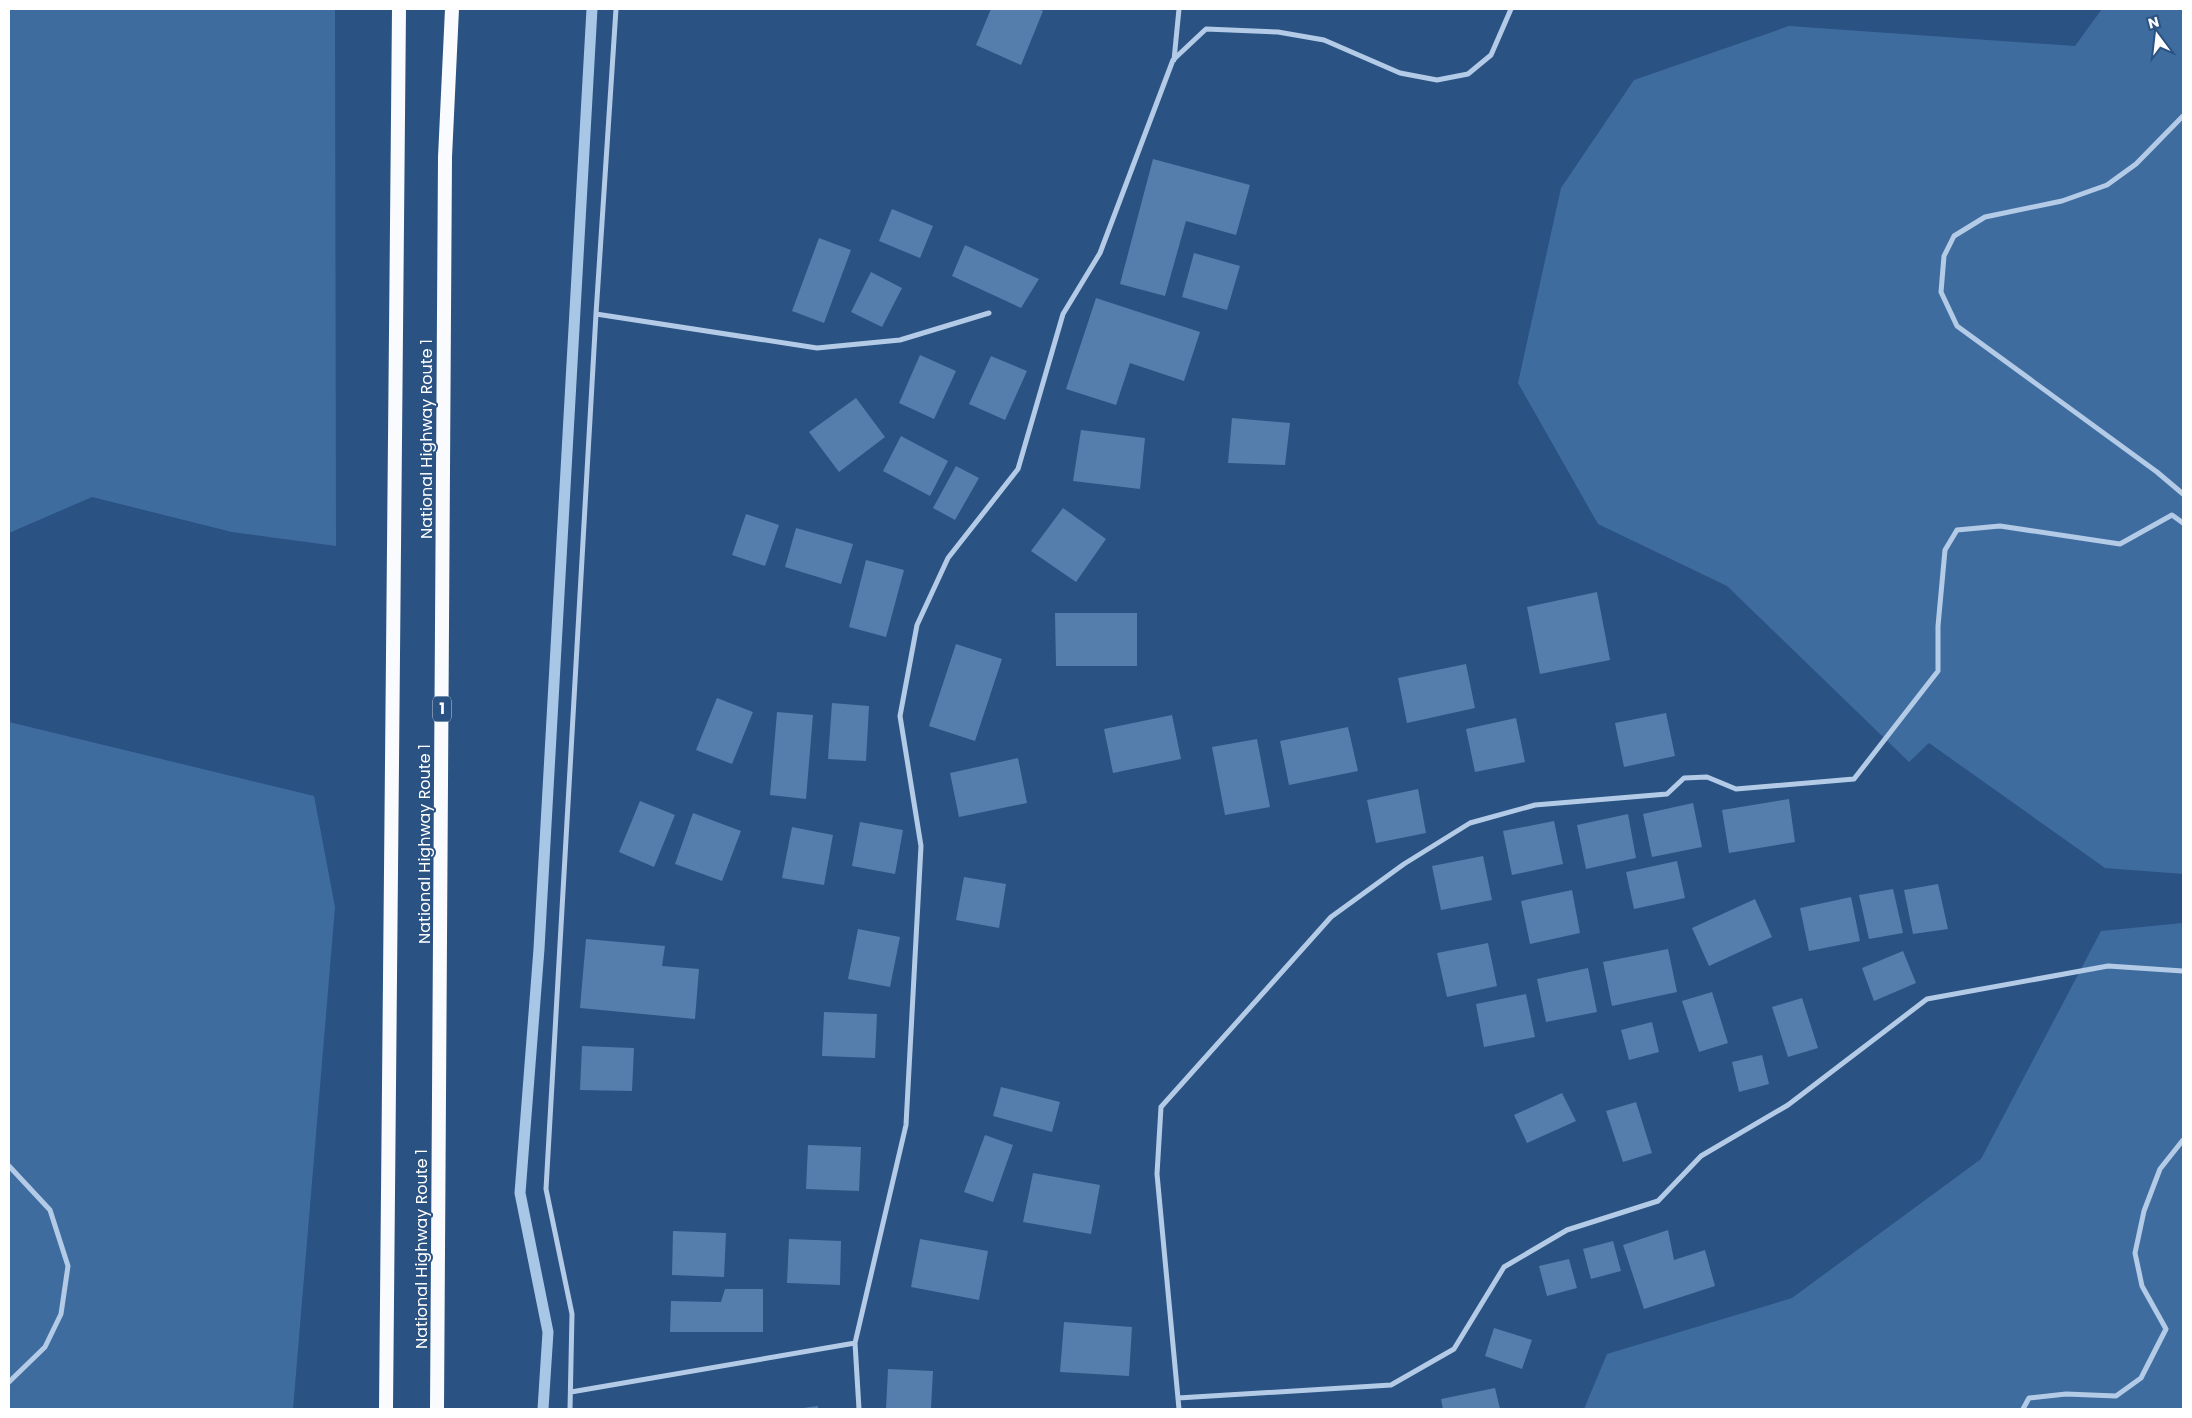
<svg xmlns="http://www.w3.org/2000/svg" width="2192" height="1418" viewBox="0 0 2192 1418" font-family="Poppins,sans-serif">
<style>
.green{fill:#3f6c9f}
.lines{fill:none;stroke-linecap:round;stroke-linejoin:round}
.stream{stroke:#a8c6e6;stroke-width:11}
.building{fill:#567eac}
.minor{stroke:#b3cbe6;stroke-width:5}
.trunk{stroke:#f9fbfe;stroke-width:14}
.labels{text-anchor:middle;stroke-width:4;stroke-linejoin:round;paint-order:stroke}
.shield{fill:#2a5282;stroke:#bfcbda;stroke-width:1}
.shield-label{font-size:15px;font-weight:bold;fill:#fff}
.street-label{font-size:16px;fill:#fff;stroke:#2a5282}
</style>
<rect width="100%" height="100%" fill="#2a5282"/>
<!-- green -->
<path class="green" d="M9,9H335L336,546L232,532L92,497L9,533Z
M2102,9H2183V874L2105,868L1929,743L1909,762L1727,586L1598,524L1518,383L1561,188L1634,80L1789,26L2075,46Z
M9,722L314,796L335,907L293,1409H9Z
M2183,923V1409H1584L1607,1354L1792,1298L1981,1159L2101,931Z"/>
<g class="lines">
<!-- stream -->
<path class="stream" d="M543,1409L548,1332L520,1193L539,949L592,9"/>
</g>
<!-- building -->
<path class="building" d="M991,9H1038L1043,11L1021,65L976,45Z
M1153,159L1250,185L1236,235L1186,221L1165,296L1120,284Z
M892,209L933,226L920,258L879,241Z
M819,238L851,250L824,323L792,311Z
M965,245L1039,279L1021,308L952,276Z
M1194,253L1240,266L1227,310L1182,297Z
M871,272L902,288L882,327L851,312Z
M1096,298L1200,332L1184,381L1130,363L1116,405L1066,389Z
M920,355L956,371L934,419L899,403Z
M991,356L1027,371L1005,420L969,404Z
M856,398L885,437L839,472L809,432Z
M1232,418L1290,423L1285,465L1228,463Z
M1081,430L1145,438L1140,489L1073,481Z
M901,436L948,461L930,496L883,471Z
M956,466L979,478L955,520L933,508Z
M1063,508L1106,539L1076,582L1031,551Z
M746,514L779,525L765,566L732,555Z
M796,528L853,544L841,584L785,567Z
M866,560L904,570L886,637L849,627Z
M1597,592L1610,660L1540,674L1527,607Z
M1055,613H1137V666H1056Z
M956,644L1002,659L975,741L929,726Z
M1466,664L1475,708L1407,723L1398,678Z
M717,698L753,712L732,764L696,750Z
M832,703L869,706L866,761L828,759Z
M777,712L813,715L806,799L770,795Z
M1666,713L1675,756L1624,767L1615,723Z
M1172,715L1181,759L1113,773L1104,729Z
M1516,718L1525,762L1475,772L1466,729Z
M1348,727L1358,771L1289,785L1280,741Z
M1257,739L1270,807L1225,815L1212,747Z
M1018,758L1027,803L959,817L950,773Z
M1418,789L1426,833L1376,843L1367,800Z
M1789,799L1795,842L1729,853L1722,810Z
M640,801L675,815L654,867L619,852Z
M1693,803L1702,847L1652,857L1643,814Z
M693,813L741,831L722,881L675,864Z
M1628,814L1636,858L1586,869L1577,825Z
M1554,821L1563,864L1512,875L1503,831Z
M860,822L903,830L895,874L852,866Z
M792,827L833,835L824,885L782,878Z
M1483,856L1492,900L1441,910L1432,866Z
M1677,861L1685,898L1634,909L1626,872Z
M964,877L1006,884L999,928L956,920Z
M1938,884L1948,929L1913,934L1904,890Z
M1893,889L1903,933L1869,939L1859,895Z
M1572,890L1580,933L1530,944L1521,901Z
M1851,897L1860,941L1809,951L1800,908Z
M1755,899L1772,937L1709,966L1692,928Z
M858,929L900,937L890,987L848,979Z
M586,939L665,946L662,966L699,969L695,1019L580,1008Z
M1488,943L1497,986L1447,997L1437,953Z
M1668,949L1677,992L1612,1006L1603,962Z
M1903,951L1916,983L1874,1001L1862,968Z
M1588,968L1597,1012L1546,1022L1537,979Z
M1712,992L1728,1043L1699,1052L1682,1001Z
M1526,994L1535,1037L1484,1047L1476,1004Z
M1802,998L1818,1048L1788,1057L1772,1007Z
M824,1012L877,1014L875,1058L822,1056Z
M1652,1022L1659,1052L1629,1060L1621,1030Z
M582,1046L634,1048L632,1091L580,1090Z
M1762,1055L1769,1084L1739,1092L1732,1062Z
M1001,1087L1060,1102L1052,1132L993,1116Z
M1562,1093L1576,1121L1527,1143L1514,1115Z
M1636,1102L1652,1153L1623,1162L1606,1111Z
M985,1135L1013,1145L993,1202L964,1192Z
M808,1145L861,1147L859,1191L806,1189Z
M1033,1173L1100,1185L1091,1234L1023,1222Z
M1668,1230L1674,1260L1705,1250L1715,1286L1644,1309L1623,1245Z
M673,1231L726,1233L724,1277L672,1275Z
M789,1239L841,1241L840,1285L787,1283Z
M920,1239L988,1251L979,1300L911,1287Z
M1613,1241L1621,1271L1591,1279L1583,1249Z
M1569,1259L1577,1288L1547,1296L1539,1266Z
M725,1289H763V1332H670L671,1301L721,1302Z
M1064,1322L1132,1327L1129,1376L1060,1372Z
M1494,1328L1532,1340L1522,1369L1485,1356Z
M888,1369L933,1371L931,1409H886Z
M1495,1388L1500,1409H1443L1441,1399Z
M818,1406V1409H803V1408Z"/>
<g class="lines">
<!-- minor -->
<path class="minor" d="M1174,60L1179,9
M2183,116L2136,164L2107,185L2062,201L1985,217L1954,236L1944,256L1941,292L1957,326L2157,472L2183,494
M596,314L817,348L900,340L989,313
M9,1166L50,1210L68,1266L61,1314L45,1347L9,1382
M571,1392L855,1343
M1178,1398L1391,1385L1454,1349L1504,1267L1567,1230L1658,1201L1701,1156L1788,1105L1927,999L2108,966L2183,971
M570,1409L572,1314L546,1189L596,314L616,9
M859,1409L855,1343L906,1125L921,846L900,716L917,625L948,558L1018,469L1063,314L1100,253L1173,60L1206,29L1278,32L1324,40L1400,73L1437,80L1468,74L1491,55L1511,9
M1179,1409L1157,1174L1161,1107L1331,917L1404,864L1470,823L1535,805L1667,794L1684,778L1707,777L1736,789L1854,779L1938,671V626L1945,550L1957,530L2000,526L2120,544L2172,515L2183,523
M2023,1409L2029,1398L2066,1394L2116,1396L2141,1378L2166,1329L2142,1286L2135,1253L2144,1211L2160,1169L2183,1140"/>
<!-- trunk -->
<path class="trunk" d="M386,1409L399,9
M437,1409L445,157L452,9"/>
</g>
<g class="labels">
<!-- shield labels -->
<rect class="shield" x="433" y="696.5" width="18" height="25" rx="4"/>
<g class="shield-label">
<text x="442" y="714">1</text>
</g>
<!-- street labels -->
<g class="street-label">
<text transform="translate(426 439) rotate(-90)" y="6">National Highway Route 1</text>
<text transform="translate(424 844) rotate(-90)" y="6">National Highway Route 1</text>
<text transform="translate(421 1249) rotate(-90)" y="6">National Highway Route 1</text>
</g>
</g>
<!-- border -->
<rect width="2192" height="1418" fill="none" stroke="#ffffff" stroke-width="20"/>
<!-- north arrow -->
<g transform="translate(2157 35) rotate(345)" stroke="#2a5282" stroke-width="4" paint-order="stroke">
<path d="M0-4L9 19L0 12L-9 19Z" fill="#ffffff"/>
<text y="-8" font-size="14" font-weight="bold" text-anchor="middle" fill="#ffffff">N</text>
</g>
</svg>
